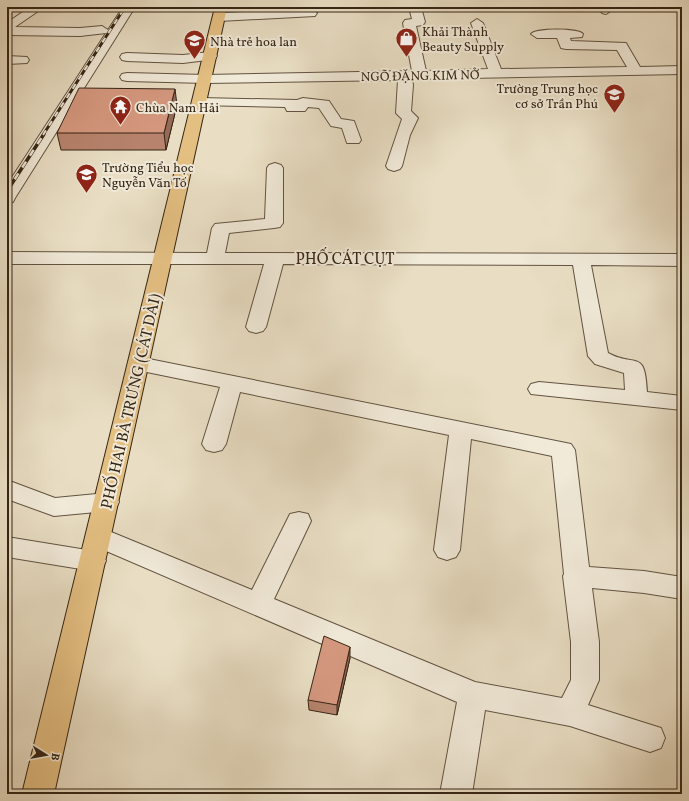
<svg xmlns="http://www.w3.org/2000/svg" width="689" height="801" viewBox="0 0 689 801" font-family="Vollkorn,serif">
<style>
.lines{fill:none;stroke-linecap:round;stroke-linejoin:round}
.minor-casing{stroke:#625341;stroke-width:2}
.major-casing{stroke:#352515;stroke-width:2}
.minor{fill:#f1ead9;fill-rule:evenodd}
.major{fill:#e4bf82;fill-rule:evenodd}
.rail-far1-casing{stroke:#352515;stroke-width:3}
.rail-casing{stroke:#352515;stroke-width:3.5}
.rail-far1{stroke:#f1ead9;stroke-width:2;stroke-dasharray:5.5;stroke-linecap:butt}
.rail{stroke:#f1ead9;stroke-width:2.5;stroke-dasharray:7;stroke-linecap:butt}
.wall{fill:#b7836d;stroke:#352515}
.shaded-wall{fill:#956a59;stroke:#352515}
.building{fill:#d5987f;stroke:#352515}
.labels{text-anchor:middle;stroke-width:4;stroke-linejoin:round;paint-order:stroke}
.far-poi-label{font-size:13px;fill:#352515;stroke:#f1ead9;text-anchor:start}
.far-street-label{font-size:13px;fill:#352515;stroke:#f1ead9}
.street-label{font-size:16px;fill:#352515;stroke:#f1ead9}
</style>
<rect width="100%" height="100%" fill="#e9dec4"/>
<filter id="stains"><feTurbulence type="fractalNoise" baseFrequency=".005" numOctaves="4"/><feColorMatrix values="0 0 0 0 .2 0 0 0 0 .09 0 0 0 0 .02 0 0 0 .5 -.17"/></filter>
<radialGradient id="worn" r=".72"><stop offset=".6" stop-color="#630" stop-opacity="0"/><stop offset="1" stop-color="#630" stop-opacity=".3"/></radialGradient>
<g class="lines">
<defs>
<path id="minor" d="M30,7H44L15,27L80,28L102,26L108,30L123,7H135L15,198L13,202L7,203V185L106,33L80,36L7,35V27H9H7V19L11,20Z
M409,7H421L425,22L423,25L416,26L426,71L488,69L471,23L477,19L483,23L501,69L627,67L617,50L566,49L561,48L557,38H537L531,34C535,28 579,28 583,34L582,37L570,38L571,41L626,43L640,67L682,66V74L412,79L413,85L411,111L418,118L410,135L402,166L400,169L394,171L388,169L386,166L402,119L396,113L398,80L206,83L127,81L122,80L120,77L122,74L127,73L206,75L412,71L403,23L405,20L412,19Z
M598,7H610L612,10L606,14L602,13Z
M311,9L317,13L315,16L219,21L213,17L219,13Z
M210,52L215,53L217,56L215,59L183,63L127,61L122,60L120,57L122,54L127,53L183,55Z
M7,56L27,57L29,60L27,63L7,64Z
M200,98L297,100L303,98L329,101L341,119L354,121L361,140L359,143H347L342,128L331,126L319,108L308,107L305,111H287L285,107L195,105L193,102L195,99Z
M275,163L281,165L283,168V223L280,227L274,228L229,233L225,253L682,254V266L591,265L608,353C636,368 645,348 647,392L682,396V410L531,394L528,389L531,384L539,382L625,390L624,373L595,364L588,356L573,265L283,264L266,327L263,331L256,333L249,331L246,327L264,264H7V252L207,253L212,228L215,224L265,219L267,168L269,165Z
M139,357L571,444L575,450L589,567L644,571L682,577V599L644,593L592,588L599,642V680L588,705L661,728L665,738L661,748L650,752L570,726L485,710L472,794H440L457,702L90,544L86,537L90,530L99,527L252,590L290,514L299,512L308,514L311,521L274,599L475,682L562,698L571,680V642L563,576L564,574L552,456L471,439L460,550L456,557L447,560L438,557L434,550L449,435L240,392L226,444L222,450L214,452L206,450L202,444L220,387L132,369L128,364L132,359Z
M7,480L55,498L107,493L116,496L119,502L116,508L107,511L54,516L7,499Z
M7,537L93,551L102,554L106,561L102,568L93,571L7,557Z"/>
<path id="major" d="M215,7H227L54,794H22Z"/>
</defs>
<!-- minor casing -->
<use href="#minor" class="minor-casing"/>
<!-- major casing -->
<use href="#major" class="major-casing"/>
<!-- minor -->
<use href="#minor" class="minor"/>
<!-- major -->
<use href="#major" class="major"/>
<defs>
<path id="rail-far1" d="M43,135L125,7"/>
<path id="rail" d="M7,191L44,134"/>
</defs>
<!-- rail-far1 casing -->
<use href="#rail-far1" class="rail-far1-casing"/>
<!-- rail casing -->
<use href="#rail" class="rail-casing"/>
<!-- rail-far1 -->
<use href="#rail-far1" class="rail-far1"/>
<!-- rail -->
<use href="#rail" class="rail"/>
</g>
<!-- wall -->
<path class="wall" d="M177,105L166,150H61L57,133Z
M350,658L337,715L309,710L308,700Z"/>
<!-- shaded-wall -->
<path class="shaded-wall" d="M175,89L177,105L166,150L164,133Z
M350,647V658L337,715V705Z"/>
<!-- building -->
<path class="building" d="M79,88L175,89L164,133H57Z
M324,636L350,647L337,705L308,700Z
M381,791L395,794H381Z"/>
<!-- icons -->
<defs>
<symbol id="shop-pin" viewBox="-11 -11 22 30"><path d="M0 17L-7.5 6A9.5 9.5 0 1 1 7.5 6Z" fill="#8f2418" stroke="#f1ead9"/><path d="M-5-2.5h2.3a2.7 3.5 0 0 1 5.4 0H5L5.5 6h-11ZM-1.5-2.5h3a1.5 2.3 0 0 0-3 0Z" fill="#fff"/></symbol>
<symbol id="school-pin" viewBox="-11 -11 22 30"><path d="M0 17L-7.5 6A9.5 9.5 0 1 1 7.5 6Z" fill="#8f2418" stroke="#f1ead9"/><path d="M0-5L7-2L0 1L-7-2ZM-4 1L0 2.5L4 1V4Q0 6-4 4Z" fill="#fff"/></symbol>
<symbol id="temple-pin" viewBox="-11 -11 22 30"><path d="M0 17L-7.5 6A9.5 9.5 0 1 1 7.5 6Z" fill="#8f2418" stroke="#f1ead9"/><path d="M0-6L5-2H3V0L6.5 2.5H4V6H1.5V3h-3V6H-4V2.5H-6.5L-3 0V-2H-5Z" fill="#fff"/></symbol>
</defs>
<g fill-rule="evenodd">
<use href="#shop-pin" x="394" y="26" width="25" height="34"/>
<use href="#school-pin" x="182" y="28" width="25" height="34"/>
<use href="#school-pin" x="602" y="82" width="25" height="34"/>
<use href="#temple-pin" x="108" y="94" width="25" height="34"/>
<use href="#school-pin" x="74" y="162" width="25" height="34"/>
</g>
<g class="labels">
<!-- far-poi labels -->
<g class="far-poi-label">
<text x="422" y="36">Khải Thành<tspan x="422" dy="15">Beauty Supply</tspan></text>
<text x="210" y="46">Nhà trẻ hoa lan</text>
<text x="598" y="93" text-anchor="end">Trường Trung học<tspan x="598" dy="15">cơ sở Trần Phú</tspan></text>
<text x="136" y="112">Chùa Nam Hải</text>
<text x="102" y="172">Trường Tiểu học<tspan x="102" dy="15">Nguyễn Văn Tố</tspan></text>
</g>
<!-- far-street labels -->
<g class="far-street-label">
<text transform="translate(420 75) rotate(-1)" y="5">NGÕ ĐẶNG KIM NỞ</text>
</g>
<!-- street labels -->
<g class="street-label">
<text x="345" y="264">PHỐ CÁT CỤT</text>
<text transform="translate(130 401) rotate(-77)" y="6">PHỐ HAI BÀ TRƯNG (CÁT DÀI)</text>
</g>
</g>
<!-- margin -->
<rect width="689" height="801" fill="none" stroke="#e9dec4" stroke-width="24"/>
<rect x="8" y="8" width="673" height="785" fill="none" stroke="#352515" stroke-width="2"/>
<rect x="12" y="12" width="665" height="777" fill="none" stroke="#352515"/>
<!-- north arrow -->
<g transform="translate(46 755) rotate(101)" stroke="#f1ead9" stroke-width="3" paint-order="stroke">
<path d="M0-3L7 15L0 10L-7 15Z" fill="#352515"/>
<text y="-6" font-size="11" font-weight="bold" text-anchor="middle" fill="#352515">B</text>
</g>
<rect width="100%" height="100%" filter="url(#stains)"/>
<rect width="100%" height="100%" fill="url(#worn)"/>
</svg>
